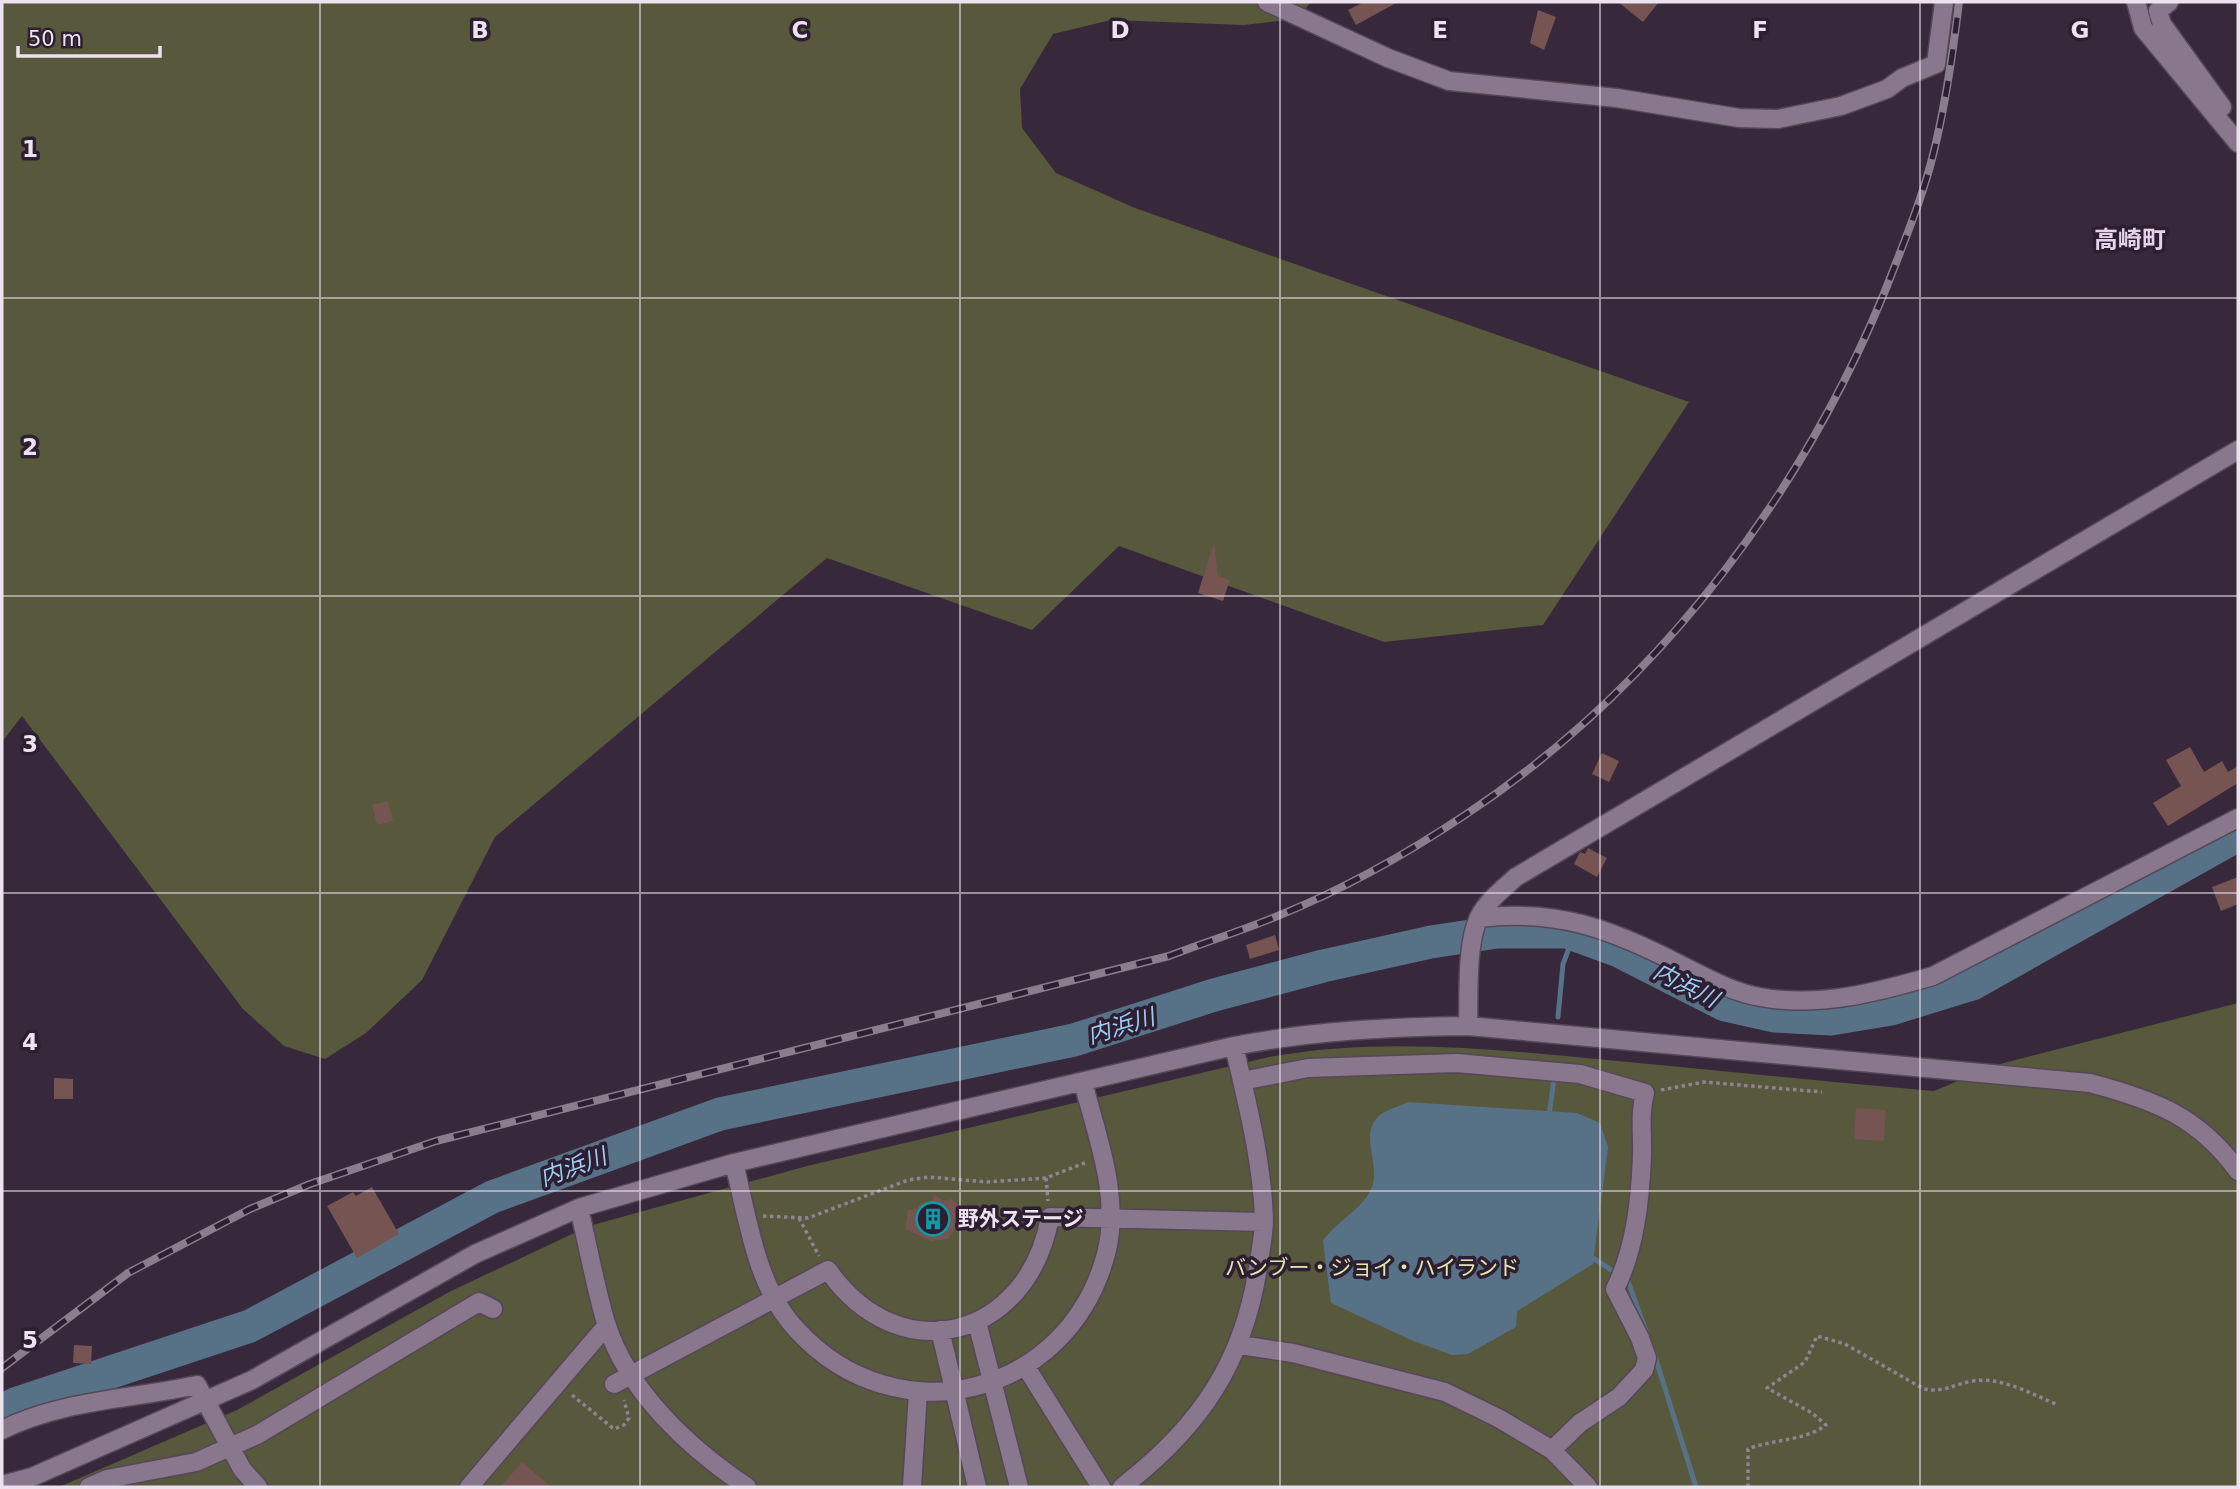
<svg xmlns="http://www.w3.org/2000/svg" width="2240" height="1489" viewBox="0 0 2240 1489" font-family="'DejaVu Sans','Noto Sans JP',sans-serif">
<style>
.green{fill:#57583c}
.water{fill:#577286}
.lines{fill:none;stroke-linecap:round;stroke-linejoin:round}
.stream{stroke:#577286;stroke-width:5}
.river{stroke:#577286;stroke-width:33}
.building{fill:#755452}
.minor-casing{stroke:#554757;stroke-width:21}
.path{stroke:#908393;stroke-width:3.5;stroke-dasharray:3.5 3.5;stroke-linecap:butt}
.minor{stroke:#89778e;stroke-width:18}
.rail-casing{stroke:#8a7d8d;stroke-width:8}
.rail{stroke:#2d1e31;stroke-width:5;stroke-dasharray:16;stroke-linecap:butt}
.grid{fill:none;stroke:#ede2ef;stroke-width:2;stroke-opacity:0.55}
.labels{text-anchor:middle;stroke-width:7;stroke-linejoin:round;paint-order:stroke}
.poi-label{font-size:21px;font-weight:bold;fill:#ede2ef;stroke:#2d1e31;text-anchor:start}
.park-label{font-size:21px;fill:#e2e6ac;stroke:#2d1e31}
.water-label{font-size:23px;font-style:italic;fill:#9acdf3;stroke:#2d1e31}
.quarter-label{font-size:24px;font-weight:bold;fill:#e6d2eb;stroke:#2d1e31}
.grid-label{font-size:23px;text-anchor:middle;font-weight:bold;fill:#ede2ef;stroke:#2d1e31;stroke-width:7;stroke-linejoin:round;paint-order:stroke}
</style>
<rect width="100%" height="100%" fill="#37283b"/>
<!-- green -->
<path class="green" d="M2,2H1311L1297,19L1244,25L1111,20L1053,34L1020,89L1022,128L1056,173L1135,208L1689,402L1543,625L1384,642L1119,546L1032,630L827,558L495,837L422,980L366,1033L325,1059L284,1046L243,1009L22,716L2,742Z
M2238,1003V1487H59L237,1410L451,1291L589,1226L807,1166L1269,1057C1373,1038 1481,1048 1586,1058C1702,1069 1818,1081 1934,1091L1996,1065Z"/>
<!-- water -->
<path class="water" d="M1408,1102L1577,1113L1600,1123L1608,1147L1593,1264L1517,1311L1516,1327L1468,1354L1452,1355L1411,1340L1331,1303L1323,1241C1336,1221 1361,1211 1371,1189C1382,1166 1358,1135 1379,1116C1387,1109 1399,1107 1408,1102Z"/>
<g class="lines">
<!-- stream -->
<path class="stream" d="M1558,1017L1563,964L1574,935
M1549,1116L1554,1079
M1590,1256L1628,1281L1647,1334
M1653,1350L1696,1487"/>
<!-- river -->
<path class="river" d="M2,1411L15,1404L250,1326L492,1197L720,1114L1074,1040L1214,995L1323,966L1431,942L1497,932H1567L1619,951L1725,1005L1774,1016L1831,1019L1891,1009L1972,984L2238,835"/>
</g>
<!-- building -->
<path class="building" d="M1364,2H1398L1356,25L1348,10Z
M1618,2H1659L1643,22Z
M1538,10L1556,17L1544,50L1530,43Z
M1214,542L1218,576L1230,580L1223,601L1198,593Z
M2190,747L2204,772L2222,761L2228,772L2238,766V783L2168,826L2153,803L2181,786L2166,760Z
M1602,753L1619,761L1609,782L1592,774Z
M388,801L393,821L377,825L372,805Z
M1588,848L1607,858L1597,877L1574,864L1580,852L1585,854Z
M2238,877V904L2221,911L2212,887Z
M1275,935L1279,950L1250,959L1246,945Z
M54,1078L73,1079V1099H54Z
M1856,1108L1886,1110L1884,1141L1854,1139Z
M372,1187L399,1234L357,1258L327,1206L353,1192L356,1196Z
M934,1195L945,1201L951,1199L959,1205L973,1206L948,1239L931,1241L905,1229L908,1210L917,1209L921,1203L931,1204Z
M74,1345L92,1346L91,1364L73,1363Z
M522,1462L551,1487H500Z"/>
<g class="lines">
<defs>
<path id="minor" d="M1267,2L1388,58L1449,81L1617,98L1739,118L1778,119L1841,106L1887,89L1902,78L1936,64L1944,2
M2136,2L2143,28L2238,143
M2169,2L2158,11L2162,24L2222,107
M1479,918C1556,909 1609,928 1677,963C1703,976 1731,992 1760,997C1819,1008 1878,992 1933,976L2238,818
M1468,1026C1469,996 1466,944 1479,917C1487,901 1503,889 1516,877L2238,450
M1242,1081L1308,1068L1457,1063L1580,1074L1645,1093C1639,1114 1643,1135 1642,1157C1640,1202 1635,1249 1615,1289L1640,1338L1647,1358L1644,1370L1619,1397L1580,1423L1552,1450
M734,1163C748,1219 756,1287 797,1330C897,1439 1068,1397 1106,1254C1121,1197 1097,1137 1083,1082
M579,1208C588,1246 595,1286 606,1323C628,1392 689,1448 747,1487
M977,1322L1019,1487
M940,1330L977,1487
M1240,1345L1293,1353L1445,1392L1500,1419L1552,1450L1588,1487
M1026,1367L1101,1487
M614,1384L828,1270C900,1373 1028,1339 1050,1217L1264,1222
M2,1430C61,1400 133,1399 197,1385L242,1469L258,1487
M2,1485L32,1477L252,1380L475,1254L579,1208L734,1163L1234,1046C1312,1031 1388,1027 1468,1026L2090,1083C2154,1100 2198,1116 2238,1171
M89,1487L107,1479L196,1462L257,1435L479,1302L493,1309
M469,1487L607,1325
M912,1487L918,1392
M1122,1487C1201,1426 1245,1361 1259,1261C1261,1248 1264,1233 1264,1219C1262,1160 1247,1103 1234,1046"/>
</defs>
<!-- minor casing -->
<use href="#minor" class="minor-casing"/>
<!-- path -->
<path class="path" d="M1661,1090L1704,1082L1822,1092
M1046,1178L1048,1201
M763,1216L808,1218L908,1180L929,1177L987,1182L1046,1178L1087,1162
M799,1218L819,1256
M572,1395L614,1429L624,1425L629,1418L624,1400
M1748,1487V1449C1773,1439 1805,1441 1826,1425L1812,1413L1767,1388L1805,1362L1817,1336L1845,1344L1924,1389C1944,1393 1954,1384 1973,1381C2000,1376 2034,1395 2058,1405"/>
<!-- minor -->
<use href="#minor" class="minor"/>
<defs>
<path id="rail" d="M2,1368L128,1273L250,1209L310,1184L436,1141L1169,956C1206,942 1244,930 1280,915C1344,889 1408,853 1465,815C1662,685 1813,482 1896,263C1910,227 1925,189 1934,151C1946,102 1953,52 1959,2"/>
</defs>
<!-- rail casing -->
<use href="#rail" class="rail-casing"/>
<!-- rail -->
<use href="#rail" class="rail"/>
</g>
<!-- grid -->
<path class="grid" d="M320,2V1487M640,2V1487M960,2V1487M1280,2V1487M1600,2V1487M1920,2V1487M2,298H2238M2,596H2238M2,893H2238M2,1191H2238"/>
<!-- icons -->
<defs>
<symbol id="building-ring" viewBox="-11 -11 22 22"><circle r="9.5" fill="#2d1e31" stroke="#0f9aa8" stroke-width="1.5"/><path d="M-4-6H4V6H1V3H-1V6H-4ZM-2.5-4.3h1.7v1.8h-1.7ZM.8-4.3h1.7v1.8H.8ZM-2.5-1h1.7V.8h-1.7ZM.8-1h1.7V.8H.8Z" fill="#0f9aa8"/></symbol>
</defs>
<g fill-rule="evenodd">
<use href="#building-ring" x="914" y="1200" width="38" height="38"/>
</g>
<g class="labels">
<!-- poi labels -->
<g class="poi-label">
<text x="958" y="1226">野外ステージ</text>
</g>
<!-- park labels -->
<g class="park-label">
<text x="1372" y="1275">バンブー・ジョイ・ハイランド</text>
</g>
<!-- water labels -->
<g class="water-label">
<text transform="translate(1686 985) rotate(27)" y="8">内浜川</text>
<text transform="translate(1121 1026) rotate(-17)" y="8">内浜川</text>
<text transform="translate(573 1167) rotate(-20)" y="8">内浜川</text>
</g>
<!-- quarter labels -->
<g class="quarter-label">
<text x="2130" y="248">高崎町</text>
</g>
</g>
<g class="grid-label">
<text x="480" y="38">B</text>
<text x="800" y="38">C</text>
<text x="1120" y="38">D</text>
<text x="1440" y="38">E</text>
<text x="1760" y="38">F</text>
<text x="2080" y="38">G</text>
<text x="30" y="157">1</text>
<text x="30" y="455">2</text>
<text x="30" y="752">3</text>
<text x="30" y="1050">4</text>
<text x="30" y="1348">5</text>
</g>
<!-- border -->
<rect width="2240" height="1489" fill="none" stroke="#ede2ef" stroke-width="7"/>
<!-- scale -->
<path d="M18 46v10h142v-10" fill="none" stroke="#ede2ef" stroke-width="3.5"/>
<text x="28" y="46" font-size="21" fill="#ede2ef" stroke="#2d1e31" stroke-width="5" paint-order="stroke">50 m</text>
</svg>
